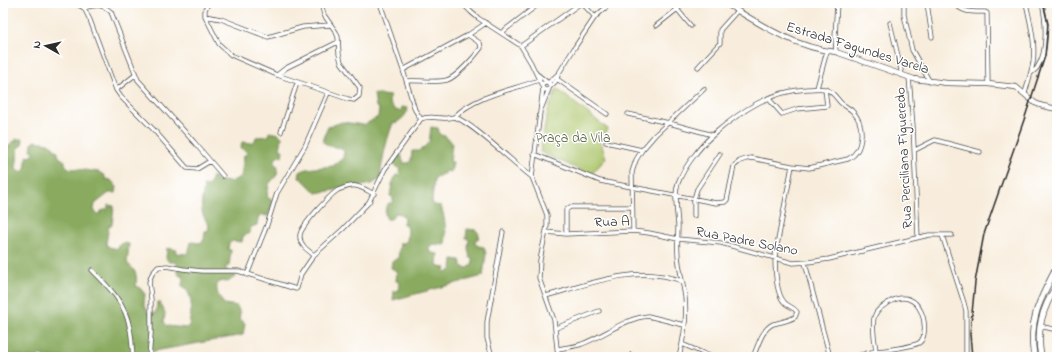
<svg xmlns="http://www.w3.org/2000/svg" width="1060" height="360" viewBox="0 0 1060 360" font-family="'Indie Flower',sans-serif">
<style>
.green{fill:#acc56b;stroke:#6c784b}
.forest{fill:#89aa5f;stroke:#5a6a45}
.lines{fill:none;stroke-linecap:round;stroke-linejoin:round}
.minor-casing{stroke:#4a4846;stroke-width:5}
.tertiary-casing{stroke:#4a4846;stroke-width:6}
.secondary-casing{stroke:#4a4846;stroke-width:7}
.minor{stroke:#fff;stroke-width:3.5}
.tertiary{stroke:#fff;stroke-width:4.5}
.secondary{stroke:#fff;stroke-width:5.5}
.rail{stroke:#2b2b2b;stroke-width:1.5}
.labels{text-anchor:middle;stroke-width:3;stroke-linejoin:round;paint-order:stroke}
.street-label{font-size:14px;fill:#2b2b2b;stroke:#fff}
.park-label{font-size:14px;fill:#586141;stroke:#fff}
</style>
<rect width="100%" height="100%" fill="#fff"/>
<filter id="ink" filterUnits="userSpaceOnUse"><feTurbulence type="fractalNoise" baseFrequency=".025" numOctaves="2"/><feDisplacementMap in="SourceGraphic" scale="8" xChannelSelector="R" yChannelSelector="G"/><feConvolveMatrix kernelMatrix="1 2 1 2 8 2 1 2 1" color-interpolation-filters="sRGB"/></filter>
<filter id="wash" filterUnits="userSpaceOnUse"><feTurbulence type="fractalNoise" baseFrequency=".012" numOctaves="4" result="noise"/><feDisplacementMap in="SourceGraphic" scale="16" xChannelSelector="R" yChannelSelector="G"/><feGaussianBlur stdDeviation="0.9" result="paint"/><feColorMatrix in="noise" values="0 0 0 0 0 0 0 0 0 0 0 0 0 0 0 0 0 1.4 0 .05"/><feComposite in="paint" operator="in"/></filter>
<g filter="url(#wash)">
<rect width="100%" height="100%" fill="#f8eddc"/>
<!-- green -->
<path class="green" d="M557,89L608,129L601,143L606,158L591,175L540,152L548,110Z"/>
<!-- forest -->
<path class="forest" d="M374,94L390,96L389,103L395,110L401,111L402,107L408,108C407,115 402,119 396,123H393C386,141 382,160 380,179L372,184L316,193L302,179L299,178L300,172L306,169L333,166L343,158L344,152L342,148L329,146L323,142L324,136L328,127L342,122L364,125L378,117L379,108L376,107Z
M431,127L438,128L440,135L446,136V139H449L452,143L450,162H453L451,172L445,171V174H442L434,179L432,202L434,205L441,206C445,218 447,233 445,245L433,244L429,247V250L431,253L438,254L437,264L439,267L446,268L445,271L448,272L452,269L453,259L460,260L462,267L468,268L472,265L473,259L470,258L468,248L469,239L466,238L467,229L476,230L479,234L478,240H475V243L478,246L484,247L486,254L483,276L393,300L394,291H398L399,282L396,281L397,271L391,268L392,261L398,259L400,243H404L407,241L408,231L406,224H403L404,218L401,214L395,213L391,219H387L385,215L386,206L389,203H393V197L390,196L392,184L396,175H399L400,169L394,165L396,155L402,156V159L404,163H408L411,160L412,151H419L429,143Z
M269,132L279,134L282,137L280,150H283L282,157L279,156L275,159V165L278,166L277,175L269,184L267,197L273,201L268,216L262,215L258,218L257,225L251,227L250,233L243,236L242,242L233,241L229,243L228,250H231L229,266H226V269L229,272L235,273V277L227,282L221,281L217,284C216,293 219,297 224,304L237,306L240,313L239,319L245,323L243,335L122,357H43V355H40L38,357H21V356L8,354V357H3V151L5,150L13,141L16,142V139H23L22,146H19L16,168L19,171L22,172L25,169L27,156L30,157L34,154V151L31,150L32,144L35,141L48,143L54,147V150H57L59,157L65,161V164L68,168L99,172L105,176V179L111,180L117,187L116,193H109L95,204L94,210L97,214H100L101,211L108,209V205L114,206L112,225H109L106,244L109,247L118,249L119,246L123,243L129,244L127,263C135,270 138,274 136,286L139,287L145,294L144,304L149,314H152L156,312L157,302H160L165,313L164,322L167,326L186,328L189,326C191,311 195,295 182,286L183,277L180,276L177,272L178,266L175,262H169L166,258L167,248L177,250L176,253L186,254L189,251L191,242L200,243L204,240L205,231H208L209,225C198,211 202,202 204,185L207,186L211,183L212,177H215V180L230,182L241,177L244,155H247V152L241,148L242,142L252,143L255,140L256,137L269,136Z"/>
</g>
<g filter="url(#ink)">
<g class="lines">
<defs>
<path id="minor" d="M75,3L84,8L90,20L116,90L121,97L153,129L187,168L197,169L210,161
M209,3L205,9V16L219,44L231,55L277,75L348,99L354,100L359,96L360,88L341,62L339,54L338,37L336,32L324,15L321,3
M380,3L403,70L415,110L421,119
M462,3L471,12L478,18L521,46L531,63L542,86
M582,3L595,17
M672,3L691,26
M904,3V15L912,50L930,82
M927,3L932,37
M954,3C962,13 973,12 985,12L987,13L988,84
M84,8C95,5 102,3 111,12L138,80L194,142L223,176
M205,16L221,19L268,37L303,27L330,25
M890,23L898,56L902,75
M656,26L685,3
M501,33L540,3
M521,46L581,3
M836,52L835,37L837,3
M698,67L720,43V30L737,11
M403,70L468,35L486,23
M1031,73C1034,71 1037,69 1038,66C1048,51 1046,20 1042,3
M537,74L547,82
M277,75L286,68L338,42
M909,77L913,126L918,237
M557,79L607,114
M407,81C418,80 437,83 447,80C457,77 475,56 481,48L480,43L468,35
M542 86a4 4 0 1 1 8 0a4 4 0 1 1-8 0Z
M548,83L559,73
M550,87L556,81L559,73L575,47L595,17L611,3
M543,88L532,177L547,215V226L540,260L539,278L554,320L558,357
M817,88L827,51
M116,90L135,75
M1025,93C1028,83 1031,73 1033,63C1036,43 1030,22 1026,3
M768,98L782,114L797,109L827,106L825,89
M541,109L549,89
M628,114L669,123L713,135
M454,117C477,95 509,91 539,80
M281,132L297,83
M606,142L642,150
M915,150L935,140L980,152
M534,154L600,181L716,203L725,202L727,200L734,166L740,161L746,159L751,158L792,166L809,168L848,159C864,151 865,124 853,112C850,108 844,106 841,103C836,98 833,91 825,89C820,88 813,89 807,89C770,91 741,111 714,134C701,145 684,167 678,183C674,196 677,211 678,225C678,235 677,245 678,255C679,269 683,283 685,297C687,316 684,338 679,357
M694,216V199L697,189L720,154
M633,231L632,172L636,160L642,150L655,135L704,89
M546,232L566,234L633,231L649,233L678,239L721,243L793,263L808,262L829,259L929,235H952
M566,234V210L570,207H632
M942,235L964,303L966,311V357
M314,255C307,250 299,244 300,235C301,226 330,195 338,190C343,188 351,185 356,186C362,187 368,191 374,194
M805,263L830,357
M92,270C109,287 126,304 130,329C132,338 132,348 133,357
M247,275L267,225L277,193L305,146L328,93
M546,296C589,284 637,264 682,281
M1040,326L1057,330
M556,328L599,311
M682,344L712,357
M558,349C566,347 575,347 582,344C604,336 625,318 648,316L684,325
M149,357L151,334V299L149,282L152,274L158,267L167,266L183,269L202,271H238L296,289L297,288L301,274L314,255L343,229L369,202L385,169L421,119C430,115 439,119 448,118C450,118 452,117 454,117C469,120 517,166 532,177
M492,357L487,338V322L503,232
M629,357L631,355
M753,357C758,346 762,329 773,324C781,322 788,321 795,317L797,312C794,307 789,307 785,303C776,295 775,267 775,256L792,166
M853,357C861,355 869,352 877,351C886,350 910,347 919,343C932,334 922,282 888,303C883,306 877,309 875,315C871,323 875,342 876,351"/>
<path id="tertiary" d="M725,3C759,24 796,48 836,52L914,79L947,83L988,84L1016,87L1035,103L1043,106L1057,109"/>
<path id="secondary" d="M1034,357C1028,320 1040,299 1057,267
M1041,357C1036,329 1042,309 1057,285"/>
</defs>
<!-- minor casing -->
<use href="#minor" class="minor-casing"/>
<!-- tertiary casing -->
<use href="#tertiary" class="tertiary-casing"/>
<!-- secondary casing -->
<use href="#secondary" class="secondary-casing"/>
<!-- minor -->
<use href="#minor" class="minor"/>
<!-- tertiary -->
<use href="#tertiary" class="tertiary"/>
<!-- secondary -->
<use href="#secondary" class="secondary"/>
<!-- rail -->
<path class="rail" d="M972,357L970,334L975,282L984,234L1025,117L1045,56L1048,24L1043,3"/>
</g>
</g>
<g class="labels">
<!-- street labels -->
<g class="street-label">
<text transform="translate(858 47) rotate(17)" y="5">Estrada Fagundes Varela</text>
<text transform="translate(903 158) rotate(-93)" y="5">Rua Perciliana Figueredo</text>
<text transform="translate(612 221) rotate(-2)" y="5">Rua A</text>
<text transform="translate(747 240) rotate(11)" y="5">Rua Padre Solano</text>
</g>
<!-- park labels -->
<g class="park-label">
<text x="573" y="142">Praça da Vila</text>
</g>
</g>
<!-- margin -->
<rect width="1060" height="360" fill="none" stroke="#fff" stroke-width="16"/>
<!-- north arrow -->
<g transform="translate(46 46) rotate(278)" stroke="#ffffff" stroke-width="3" paint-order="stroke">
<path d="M0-3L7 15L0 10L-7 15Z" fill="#2b2b2b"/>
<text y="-6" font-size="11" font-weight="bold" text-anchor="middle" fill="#2b2b2b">N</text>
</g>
</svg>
